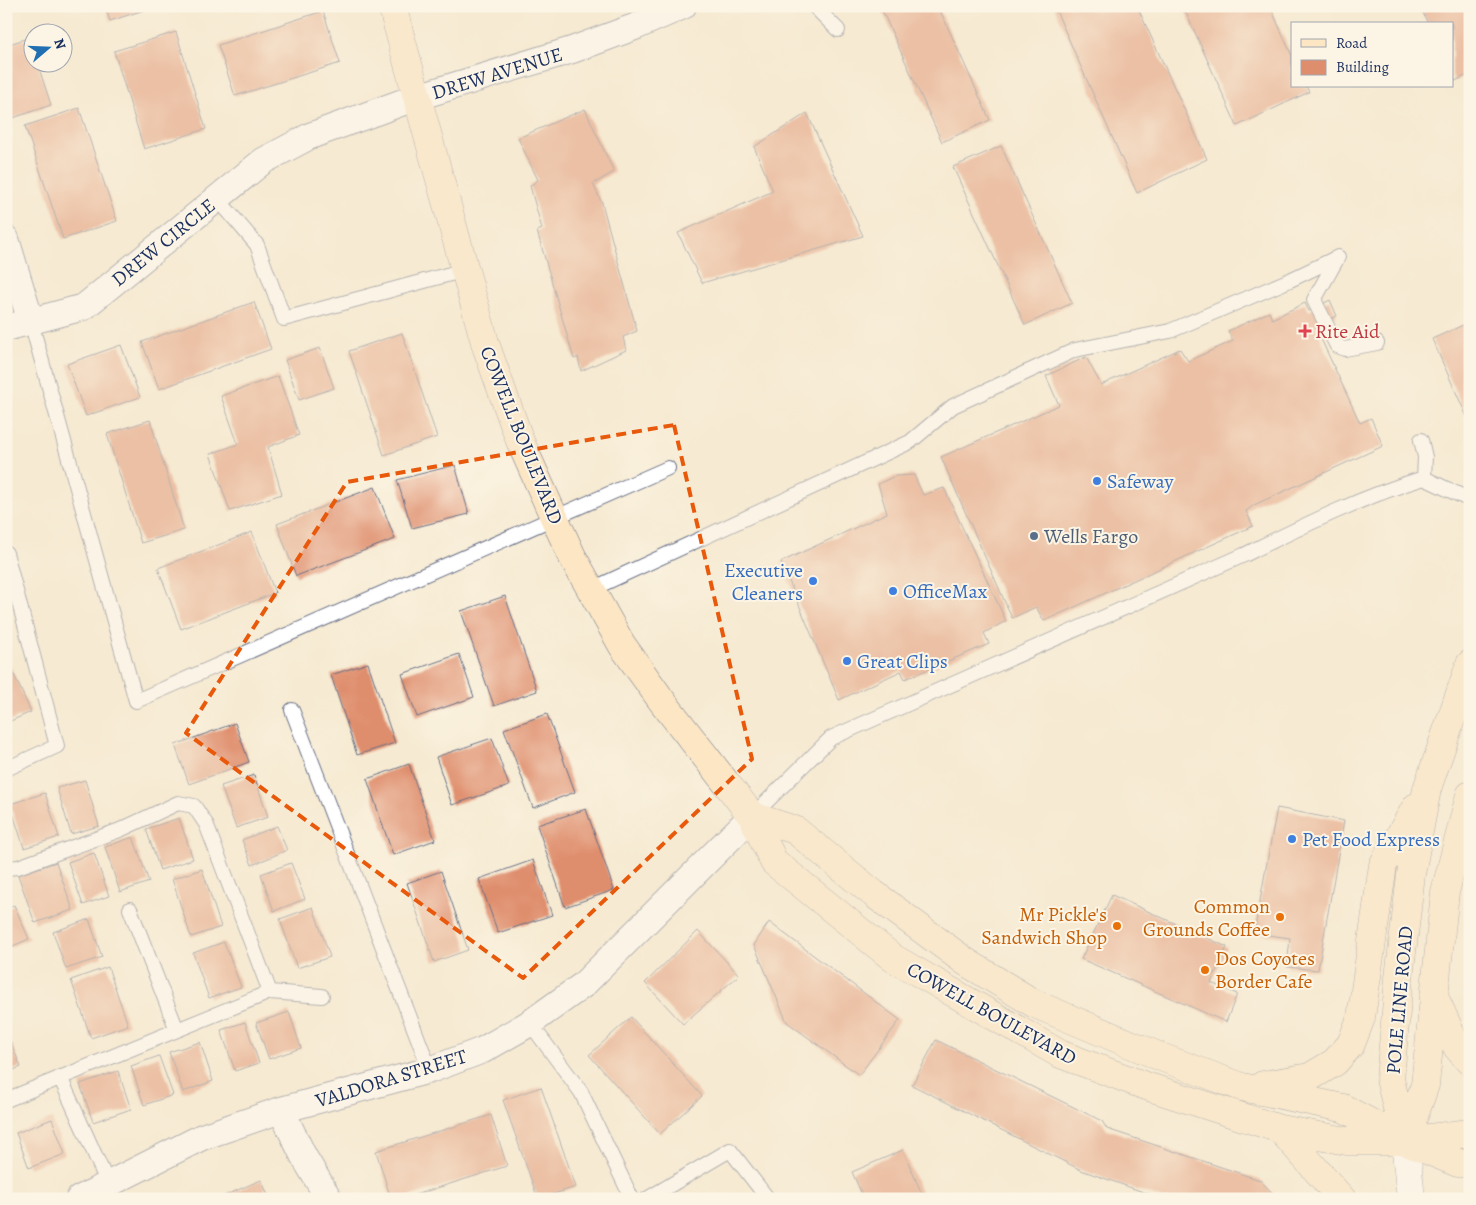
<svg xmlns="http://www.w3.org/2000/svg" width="1476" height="1205" viewBox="0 0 1476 1205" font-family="Alegreya,serif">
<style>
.building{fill:#df8e6d}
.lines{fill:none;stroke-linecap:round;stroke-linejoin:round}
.service-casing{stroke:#687087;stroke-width:16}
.minor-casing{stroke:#687087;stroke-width:28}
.tertiary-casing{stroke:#687087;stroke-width:29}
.secondary-casing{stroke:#687087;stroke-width:29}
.service{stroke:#fff;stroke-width:14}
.minor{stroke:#fff;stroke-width:26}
.tertiary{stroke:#fff;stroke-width:28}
.secondary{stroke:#fce6c4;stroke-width:28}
.marked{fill:none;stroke:#e8590c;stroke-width:4;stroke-dasharray:10 6;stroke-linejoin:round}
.health-dot{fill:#e0444e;stroke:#fcf5e5;stroke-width:2}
.shop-dot{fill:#3f7fe0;stroke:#fcf5e5;stroke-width:2}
.service-dot{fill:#5c6f8a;stroke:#fcf5e5;stroke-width:2}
.food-dot{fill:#e8710a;stroke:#fcf5e5;stroke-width:2}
.labels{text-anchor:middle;stroke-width:4;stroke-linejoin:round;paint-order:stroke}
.street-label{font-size:20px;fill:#1b2f5e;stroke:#fcf5e5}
.health-label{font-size:20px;fill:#be3a42;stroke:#fcf5e5;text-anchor:start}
.shop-label{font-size:20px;fill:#366cbe;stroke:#fcf5e5;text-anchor:start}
.service-label{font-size:20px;fill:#4e5e75;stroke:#fcf5e5;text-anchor:start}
.food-label{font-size:20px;fill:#c56008;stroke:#fcf5e5;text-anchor:end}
</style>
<rect width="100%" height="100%" fill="#fcf5e5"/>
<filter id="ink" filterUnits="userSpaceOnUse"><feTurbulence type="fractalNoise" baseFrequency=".02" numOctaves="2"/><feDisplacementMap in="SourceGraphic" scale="10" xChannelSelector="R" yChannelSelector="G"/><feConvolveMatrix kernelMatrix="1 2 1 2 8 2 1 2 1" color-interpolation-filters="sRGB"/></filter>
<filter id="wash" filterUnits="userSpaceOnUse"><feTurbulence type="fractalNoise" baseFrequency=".0096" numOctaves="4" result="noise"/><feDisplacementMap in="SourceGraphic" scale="20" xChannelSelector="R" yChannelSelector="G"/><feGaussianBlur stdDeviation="1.12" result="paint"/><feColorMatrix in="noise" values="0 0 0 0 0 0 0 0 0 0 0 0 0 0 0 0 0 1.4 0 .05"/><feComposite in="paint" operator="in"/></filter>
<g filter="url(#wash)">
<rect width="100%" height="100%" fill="#f6ead2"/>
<g id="blocks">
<!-- building -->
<path class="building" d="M105,6H153V7L110,21Z
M880,6H938L990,120L942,142Z
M1054,6H1137L1207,159L1137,193Z
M1183,6H1270L1292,56V86H1306L1309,92L1237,126Z
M1420,6H1470V74L1455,81L1452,76V24H1428Z
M323,11L340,63L235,96L218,45Z
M176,32L206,129L144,149L114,51Z
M28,38L32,50V62H37L51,105L7,120L6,45Z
M79,108L117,221L63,239L25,126Z
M585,109L614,172L593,184L602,203L637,331L623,337L626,350L581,371L578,357L574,359L537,231L542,229L530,186L538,180L518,138Z
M807,113L863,236L702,283L678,233L773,191L754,147Z
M1001,146L1072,303L1025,325L953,167Z
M1330,300L1337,316L1315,326L1360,423L1371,418L1383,446L1254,505L1246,511L1253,526L1044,621L1036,607L1012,618L941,457L1059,405L1046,376L1086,357L1101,385L1180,349L1188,361L1233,341L1228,331L1269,312L1272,319L1305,303L1309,311Z
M254,302L271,349L159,389L142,342Z
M1470,322V419H1468L1432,339Z
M402,333L437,437L384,455L349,351Z
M121,345L140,397L86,416L67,364Z
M320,348L334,388L299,400L285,360Z
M278,376L299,435L268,447L282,494L230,511L210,454L238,444L221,396Z
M150,420L184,530L141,543L107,434Z
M455,465L469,514L412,528L397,480Z
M914,475L923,495L944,488L1006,621L984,633L989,644L905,679L901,671L839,700L781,562L887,513L878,484L895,476Z
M375,487L395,539L296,576L277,524Z
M252,532L275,593L181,629L158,568Z
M505,596L537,691L494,706L461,611Z
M459,654L474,697L417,717L402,674Z
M6,657L31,712L6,723Z
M368,663L395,743L357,755L331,675Z
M547,714L575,792L533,808L504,729Z
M235,723L249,762L189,784L175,745Z
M492,738L509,786L452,805L436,757Z
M409,764L435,840L393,855L367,779Z
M254,775L268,817L236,828L221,786Z
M85,780L99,826L71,834L57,788Z
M45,793L59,837L24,848L10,804Z
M1277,808L1344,821L1318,970L1287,967L1290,938L1254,933Z
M586,809L614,890L565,907L537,825Z
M179,818L193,859L160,870L146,829Z
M277,826L287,850L252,865L242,840Z
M133,837L149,882L120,892L105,847Z
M94,853L109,896L83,905L68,862Z
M533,860L552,915L498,933L479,879Z
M56,862L73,910L35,923L18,875Z
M291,863L305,899L274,911L261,874Z
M202,869L221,927L191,937L172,879Z
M441,871L468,950L434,962L407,883Z
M1112,895L1227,947L1211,983L1237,994L1226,1022L1081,959Z
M14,905L29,939L6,949V909Z
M313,907L330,957L297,968L280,919Z
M89,919L102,957L66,969L53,932Z
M769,922L900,1020L859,1075L787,1022L754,945Z
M698,931L739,975L683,1024L645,983Z
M224,942L241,987L209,998L193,953Z
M108,967L128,1025L91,1038L71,980Z
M289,1012L301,1048L269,1059L256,1023Z
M631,1017L702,1096L660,1134L589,1055Z
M245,1022L259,1063L235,1071L221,1030Z
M6,1031L21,1067L6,1073Z
M936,1040L1102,1121L1107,1129L1260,1180L1278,1199H1163L1081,1170L912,1085Z
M200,1042L213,1081L183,1092L169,1052Z
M159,1056L173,1095L144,1105L131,1066Z
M118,1071L131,1109L93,1122L80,1084Z
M541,1087L576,1187L538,1199L503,1100Z
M491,1115L507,1166L402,1199H391L376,1151Z
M52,1119L65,1154L29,1168L16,1133Z
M903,1150L924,1199H864L852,1172Z
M261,1180L270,1199H217Z"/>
</g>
</g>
<g filter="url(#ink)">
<use href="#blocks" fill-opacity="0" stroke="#687087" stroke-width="1"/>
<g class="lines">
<defs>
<path id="service" d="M814,6L838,30
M217,198L257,245L284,319L465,270
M1338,257L1314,300L1337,346L1345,349L1377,343
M31,322L136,701L668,468
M1421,440L1425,457L1424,478L1470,500
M6,553L57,746L6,769
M590,590L910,442L953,406L1075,350L1170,331L1290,280L1338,257
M292,710L430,1070
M752,816L831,738L1244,555C1303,526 1361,497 1424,478
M6,868L18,867L120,830L178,803L194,806L206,824L270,992L6,1100
M130,909L177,1030
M270,992L322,996
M530,1023L581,1092L632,1199
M60,1077L109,1186
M647,1199L730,1150L768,1199"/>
<path id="minor" d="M6,239L31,322
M6,328L84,307L263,161L310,136L417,97L572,50L637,26L683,6
M281,1110L304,1157L329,1199
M79,1199L202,1137L281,1110L430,1070L483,1050L530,1023L583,985L752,816"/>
<path id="tertiary" d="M1405,1141L1411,1199"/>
<path id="secondary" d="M392,6L486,346L520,441L554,517L572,556L622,645L662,701L752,816L774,862L893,958L1060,1054L1143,1085L1280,1129L1347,1141H1405L1470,1133
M752,816L795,830L874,894L966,962L1035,1004L1161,1057L1242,1087L1343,1108L1405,1141L1458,1163H1470
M1434,996L1457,1047L1470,1062
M1263,1085L1310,1077L1335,1062L1351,1044L1361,1018L1383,865L1416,807
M1280,1129L1342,1199
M1405,1141L1390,1079L1399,978L1411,874L1427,789L1470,664
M1405,1141L1425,1085L1445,892L1470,795"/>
</defs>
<!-- service casing -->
<use href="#service" class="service-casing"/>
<!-- minor casing -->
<use href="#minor" class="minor-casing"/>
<!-- tertiary casing -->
<use href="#tertiary" class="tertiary-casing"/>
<!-- secondary casing -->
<use href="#secondary" class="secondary-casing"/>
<!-- service -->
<use href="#service" class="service"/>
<!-- minor -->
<use href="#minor" class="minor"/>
<!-- tertiary -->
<use href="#tertiary" class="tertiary"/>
<!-- secondary -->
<use href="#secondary" class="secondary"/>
</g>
</g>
<!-- marked area -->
<path d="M0 0H1476V1205H0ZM674,425L752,759L523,978L186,733L347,482Z" fill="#f6ead2" fill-opacity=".55" fill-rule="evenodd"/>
<path class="marked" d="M674,425L752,759L523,978L186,733L347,482Z"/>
<!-- markers -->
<path class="health-dot" d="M1302.5 323.5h5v5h5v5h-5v5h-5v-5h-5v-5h5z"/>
<g class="shop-dot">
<circle cx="1097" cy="481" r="5"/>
<circle cx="813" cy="581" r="5"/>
<circle cx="893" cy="591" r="5"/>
<circle cx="847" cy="661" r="5"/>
<circle cx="1292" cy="839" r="5"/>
</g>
<circle class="service-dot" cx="1034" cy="536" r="5"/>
<g class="food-dot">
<circle cx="1280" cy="917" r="5"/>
<circle cx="1117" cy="926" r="5"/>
<circle cx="1205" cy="970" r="5"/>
</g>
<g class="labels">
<!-- street labels -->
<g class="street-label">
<text transform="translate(497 73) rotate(-17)" y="7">DREW AVENUE</text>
<text transform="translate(163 242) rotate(-39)" y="7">DREW CIRCLE</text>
<text transform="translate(522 435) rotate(68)" y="7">COWELL BOULEVARD</text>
<text transform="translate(1399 1000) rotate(-85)" y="7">POLE LINE ROAD</text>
<text transform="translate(992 1013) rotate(29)" y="7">COWELL BOULEVARD</text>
<text transform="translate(391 1078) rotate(-17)" y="7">VALDORA STREET</text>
</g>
<!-- health labels -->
<g class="health-label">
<text x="1315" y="338">Rite Aid</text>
</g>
<!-- shop labels -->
<g class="shop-label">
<text x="1107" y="488">Safeway</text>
<text x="803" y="577" text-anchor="end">Executive<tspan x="803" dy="23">Cleaners</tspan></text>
<text x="903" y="598">OfficeMax</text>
<text x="857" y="668">Great Clips</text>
<text x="1302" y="846">Pet Food Express</text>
</g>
<!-- service labels -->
<g class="service-label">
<text x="1044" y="543">Wells Fargo</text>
</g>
<!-- food labels -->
<g class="food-label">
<text x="1270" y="913">Common<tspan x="1270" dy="23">Grounds Coffee</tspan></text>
<text x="1107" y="921">Mr Pickle's<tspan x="1107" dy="23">Sandwich Shop</tspan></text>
<text x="1215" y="965" text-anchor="start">Dos Coyotes<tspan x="1215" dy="23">Border Cafe</tspan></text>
</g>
</g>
<!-- margin -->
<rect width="1476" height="1205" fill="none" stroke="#fcf5e5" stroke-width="25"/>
<!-- legend -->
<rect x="1291" y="22" width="162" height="65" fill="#fcf5e5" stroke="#a2a6af"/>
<rect x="1301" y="39" width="25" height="8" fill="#fce6c4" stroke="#a2a6af"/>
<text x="1336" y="48" font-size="15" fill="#1b2f5e">Road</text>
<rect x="1301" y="60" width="25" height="15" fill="#df8e6d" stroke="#a2a6af"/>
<text x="1336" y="72" font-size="15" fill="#1b2f5e">Building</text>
<!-- north arrow -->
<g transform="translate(48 48) rotate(71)"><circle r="24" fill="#fcf5e5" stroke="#a2a6af"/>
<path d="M0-4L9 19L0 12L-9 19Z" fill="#1f6fb2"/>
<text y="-8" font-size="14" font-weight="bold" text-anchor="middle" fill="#1b2f5e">N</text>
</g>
</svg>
